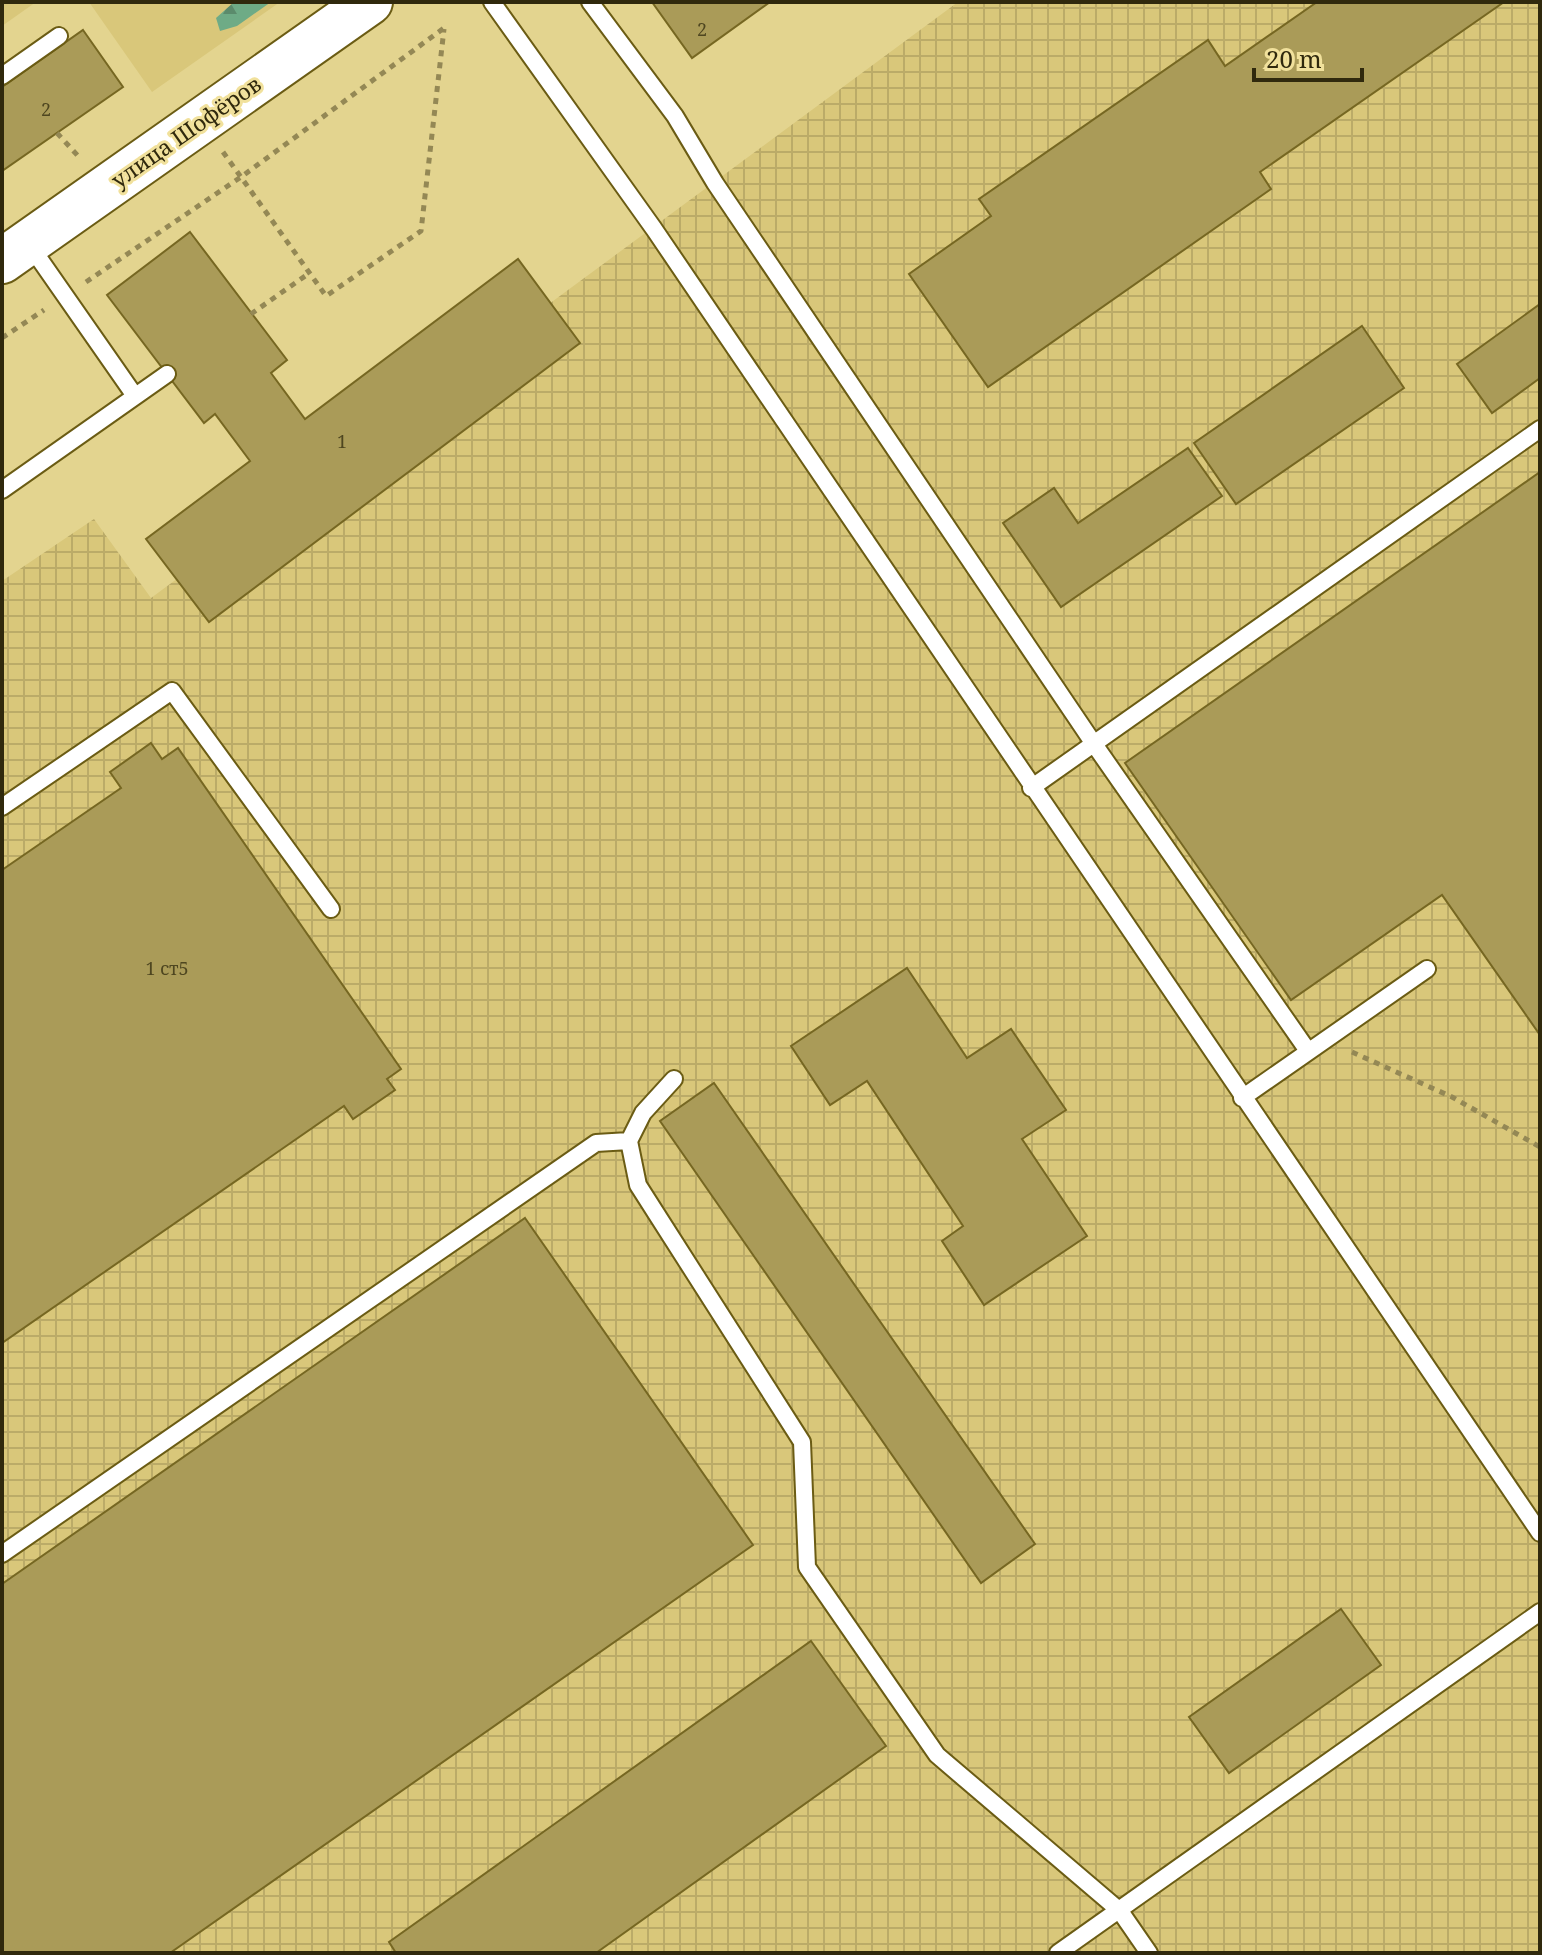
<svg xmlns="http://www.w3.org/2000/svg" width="1542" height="1955" viewBox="0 0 1542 1955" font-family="'Noto Serif',serif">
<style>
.built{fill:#d9c77a}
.industrial{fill:url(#industrial-grid)}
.forest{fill:url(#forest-firs)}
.building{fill:#aa9b58;stroke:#766722;stroke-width:2}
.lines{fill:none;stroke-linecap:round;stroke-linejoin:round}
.lane-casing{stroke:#6b5c14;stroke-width:20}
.secondary-casing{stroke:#6b5c14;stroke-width:48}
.path{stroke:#948855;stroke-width:5;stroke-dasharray:6 6;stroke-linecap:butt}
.lane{stroke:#fff;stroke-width:16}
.secondary{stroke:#fff;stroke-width:44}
.labels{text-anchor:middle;stroke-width:6;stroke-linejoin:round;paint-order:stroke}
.number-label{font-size:18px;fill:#4e4620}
.street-label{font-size:22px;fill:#30290d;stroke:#f1e19c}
</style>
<defs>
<pattern id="industrial-grid" width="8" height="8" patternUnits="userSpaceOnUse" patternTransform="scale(2)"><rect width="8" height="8" fill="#d9c77a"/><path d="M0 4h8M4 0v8" fill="none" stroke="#bbab68"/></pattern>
<pattern id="forest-firs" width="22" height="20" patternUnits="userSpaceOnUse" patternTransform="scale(2)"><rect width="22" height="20" fill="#6eab86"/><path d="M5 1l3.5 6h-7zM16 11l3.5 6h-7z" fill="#5b8b6c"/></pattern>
</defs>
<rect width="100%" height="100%" fill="#e3d48f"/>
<!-- built -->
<path class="built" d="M2,2H36L2,26Z
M89,2H280L152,92Z"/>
<!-- industrial -->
<path class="industrial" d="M958,2H1540V1953H2V581L94,519L151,598Z"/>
<!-- forest -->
<path class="forest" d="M234,2H271L237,26L220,31L216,18Z"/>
<!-- building -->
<path class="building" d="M652,2H770L692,58Z
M1317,2H1504L1260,172L1271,189L988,387L909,274L991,216L979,199L1208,40L1225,66Z
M83,30L123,87L2,171V87Z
M190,232L287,360L271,373L305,419L518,259L580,343L209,622L146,539L250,461L215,414L204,423L107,295Z
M1540,304V378L1492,413L1457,364Z
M1362,326L1404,388L1236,504L1194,443Z
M1188,448L1222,496L1061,607L1003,523L1054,488L1078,523Z
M1540,472V1035L1442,895L1291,1000L1125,763Z
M151,743L162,759L178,748L401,1069L387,1079L395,1090L353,1119L344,1106L2,1343V870L121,788L110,772Z
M907,968L967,1058L1011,1029L1066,1110L1022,1139L1087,1236L984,1305L942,1241L963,1226L867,1081L830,1105L791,1046Z
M714,1083L1035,1544L981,1583L660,1121Z
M525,1218L753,1545L170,1953H2V1584Z
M1341,1609L1381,1665L1229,1773L1189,1717Z
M811,1641L886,1746L596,1953H396L389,1942Z"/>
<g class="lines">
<defs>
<path id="lane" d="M492,2L654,229L1540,1533
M590,2L675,116L715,183L1094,744L1308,1051
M2,76L59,36
M29,244L135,396
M2,490L167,374
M1031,788L1540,429
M2,807L172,691L331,909
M1242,1098L1427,969
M629,1141L643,1113L674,1079
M2,1554L596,1143L629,1141L638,1185L802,1442L807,1567L937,1755L1120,1911L1149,1953
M1058,1953L1540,1612"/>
<path id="secondary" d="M2,261L370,2"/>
</defs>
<!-- lane casing -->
<use href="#lane" class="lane-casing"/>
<!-- secondary casing -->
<use href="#secondary" class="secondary-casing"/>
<!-- path -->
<path class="path" d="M57,133L79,157
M223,152L326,296L421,231L444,29
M86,282L241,177L444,28
M251,314L308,274
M2,338L44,310
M1352,1052L1452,1097L1540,1147"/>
<!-- lane -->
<use href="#lane" class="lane"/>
<!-- secondary -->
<use href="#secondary" class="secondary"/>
</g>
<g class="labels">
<!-- number labels -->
<g class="number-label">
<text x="702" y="36">2</text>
<text x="46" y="116">2</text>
<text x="342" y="448">1</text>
<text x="167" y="975">1 ст5</text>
</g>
<!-- street labels -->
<g class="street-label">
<text transform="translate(186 132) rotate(-35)" y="8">улица Шофёров</text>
</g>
</g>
<!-- border -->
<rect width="1542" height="1955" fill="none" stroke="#30290d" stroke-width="8"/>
<!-- scale -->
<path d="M1254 68v12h108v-12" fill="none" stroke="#30290d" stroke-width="4"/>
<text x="1266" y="68" font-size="24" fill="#30290d" stroke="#f1e19c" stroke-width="6" paint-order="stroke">20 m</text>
</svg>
